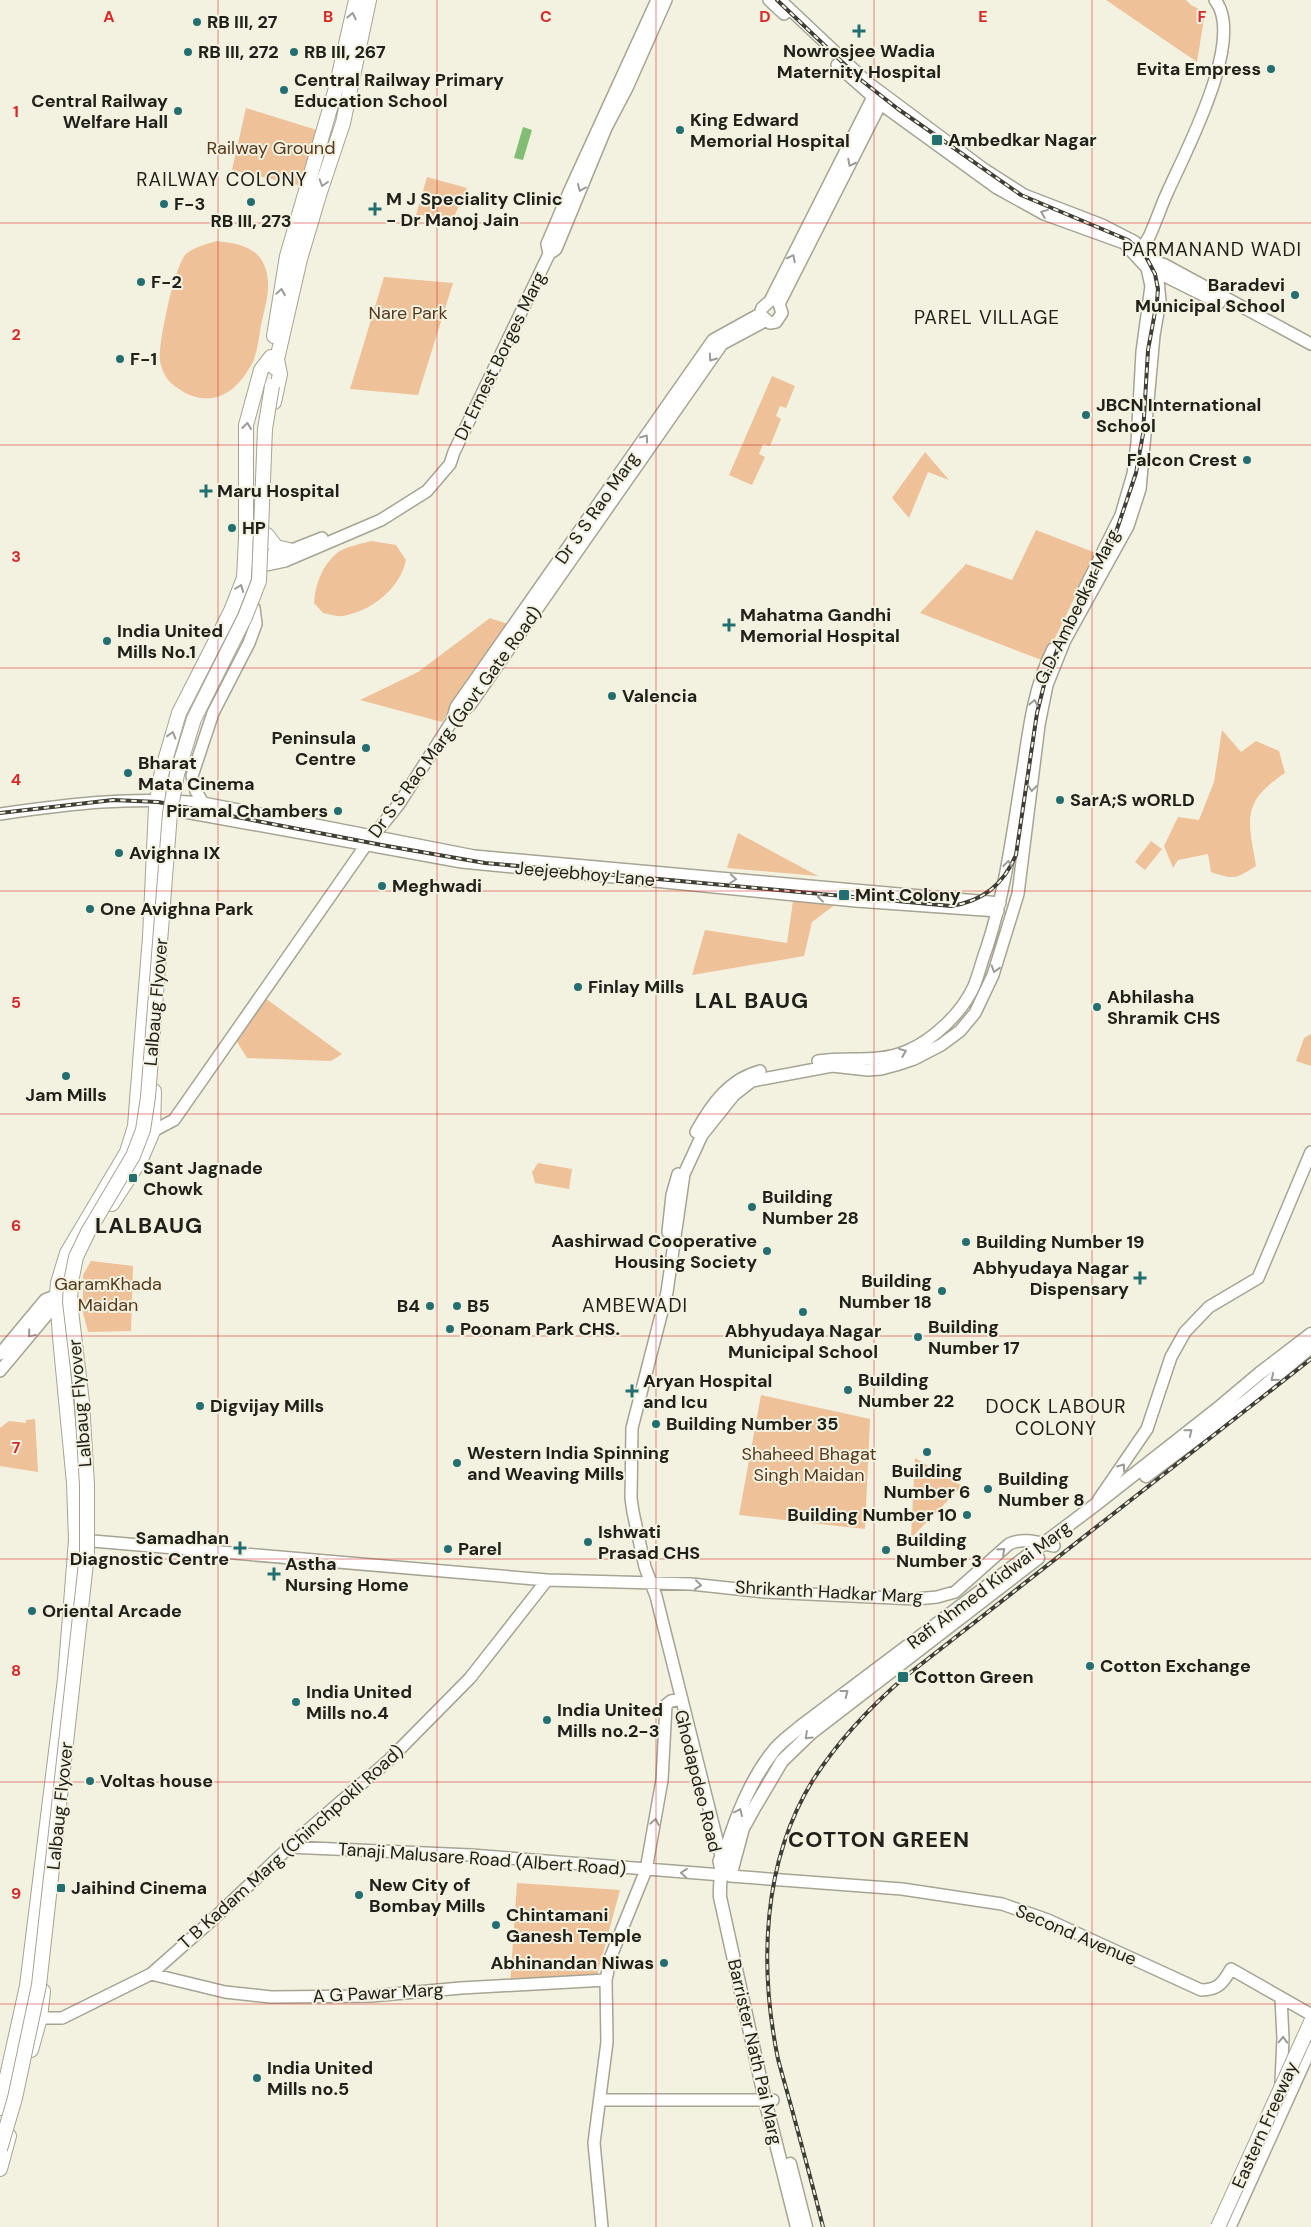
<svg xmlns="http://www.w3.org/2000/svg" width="1311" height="2227" viewBox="0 0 1311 2227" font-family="'DM Sans',sans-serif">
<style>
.green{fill:#eec199}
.water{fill:#81bd74}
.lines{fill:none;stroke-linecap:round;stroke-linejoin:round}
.secondary-casing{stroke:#a6a493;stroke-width:14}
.primary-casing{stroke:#a6a493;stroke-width:15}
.highway-casing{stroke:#a6a493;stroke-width:16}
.secondary{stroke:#fff;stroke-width:11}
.primary{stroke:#fff;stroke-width:12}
.highway{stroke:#fff;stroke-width:14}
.rail-casing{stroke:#3e3d36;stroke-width:4}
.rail{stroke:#f3f1df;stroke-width:2;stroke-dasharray:5.5;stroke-linecap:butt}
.highway-bridge-casing{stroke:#a6a493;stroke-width:16;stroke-linecap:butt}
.highway-bridge{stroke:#fff;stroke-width:14}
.oneway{stroke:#9b9b98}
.grid{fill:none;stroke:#d62828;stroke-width:1;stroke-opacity:0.55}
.poi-dot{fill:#236e71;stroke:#f3f1df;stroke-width:2}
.labels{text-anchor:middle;stroke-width:4;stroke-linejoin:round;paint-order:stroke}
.poi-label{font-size:18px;font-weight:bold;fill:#21201a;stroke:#f3f1df;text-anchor:start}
.park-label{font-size:18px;fill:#56381c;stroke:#f3f1df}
.street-label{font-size:18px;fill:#21201a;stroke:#f3f1df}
.neighbourhood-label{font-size:19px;letter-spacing:1px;fill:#21201a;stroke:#f3f1df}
.district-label{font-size:22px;font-weight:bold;letter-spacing:1px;fill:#21201a;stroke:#f3f1df}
.grid-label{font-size:16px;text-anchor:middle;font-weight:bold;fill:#d62828;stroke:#f3f1df;stroke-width:4;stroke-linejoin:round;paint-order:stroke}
</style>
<rect width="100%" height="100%" fill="#f3f1df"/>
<!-- green -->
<path class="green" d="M1106,0H1186L1191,5L1205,12L1197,62Z
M246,108L320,131L302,186L232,170Z
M427,177L467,188L454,217L416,215Z
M217,241C233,243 251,245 261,259C274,280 266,303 261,325C259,336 258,348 254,359C253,363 249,368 247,372C227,403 199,407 171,383C166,379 160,366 160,360C158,344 175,264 186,254C194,247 207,244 217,241Z
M384,277L453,283L418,395L350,389Z
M772,376L795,386L786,408L780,406L776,416L781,419L770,446L763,444L759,454L765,457L752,485L729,475Z
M925,452L949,480L928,472L909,518L892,498Z
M1036,530L1096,553L1044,661L920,613L966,564L1012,580Z
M371,541L396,545L406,560C400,589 371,611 343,616C337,617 329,614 323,613L314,603C315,586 322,565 337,553C344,547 361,544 371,541Z
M490,618L514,626L442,722L360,700L418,672Z
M1222,730L1241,752L1256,741L1279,751L1285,773C1241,802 1248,819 1256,866C1235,879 1235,880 1211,872L1208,854L1178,860L1173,868L1164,846L1178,817L1199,820L1214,782Z
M738,833L818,876L727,868Z
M1151,841L1162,849L1145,870L1135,862Z
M793,901H840L812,922L804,956L692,975L705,930L787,943Z
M265,998L342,1054L331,1061L247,1058L236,1040Z
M1311,1034V1066L1296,1061L1304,1038Z
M538,1163L572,1169L569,1189L535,1183L532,1172Z
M91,1261L133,1266L131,1331L88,1332L83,1313V1275Z
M761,1395L870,1419L865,1529L739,1515Z
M35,1419L38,1472L0,1466V1428L9,1421L26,1423V1420Z
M915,1458L962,1486L911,1538Z
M517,1883L620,1890L596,1979L510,1986Z"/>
<!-- water -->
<path class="water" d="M523,127L532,130L523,160L514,158Z"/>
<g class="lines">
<defs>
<path id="secondary" d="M769,0L784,14
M837,65L881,104L997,188L1044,214L1124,243L1147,268L1151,286L1142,352L1137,443L1133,474L1121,515L1083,592
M1136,252L1142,248L1149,237C1156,222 1161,206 1168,191C1186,151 1246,38 1215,0
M549,254L547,244L570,190L657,0
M1147,259L1165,265L1311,344
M1151,269L1219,303
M779,304L884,97
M760,314L762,308L770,301L876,91
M762,316L770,323L776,322L782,313L779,304
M254,558L284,553L322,538
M245,560L266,565L285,561L381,520L427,491L450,464L454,452L549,254L556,249L606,128L627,88L666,0
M452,721L456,707L713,340L760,314
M203,803L196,791L192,776L213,713L249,643L256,624L254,608
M163,808L462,862L856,901L998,911
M0,814C70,804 131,796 203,803L474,856L1000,903
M818,1061C850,1056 875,1064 907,1051C933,1040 962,1013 974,986C979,974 982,960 987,947C1006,889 1013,829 1023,769C1029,728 1034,687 1053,649
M153,1131L174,1120L366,845L399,804L452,721L470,705L722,344L765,321
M696,1132C711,1105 729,1079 760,1071
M668,1232L672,1195L678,1174
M0,1354L45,1300L64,1292
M0,1371L50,1311L56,1296
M1099,1499L1147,1429L1171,1357L1185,1332L1209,1307L1258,1278L1311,1152
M81,1540L547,1580L691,1584L765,1592L916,1599L937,1597L955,1592L1009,1544C1024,1537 1039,1543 1054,1546
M288,1847L471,1855L722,1875L719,1861L721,1856L656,1596L645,1567L633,1512L631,1498L632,1428L667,1292L684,1174L702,1135L734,1095L752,1081L832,1066L868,1070L881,1069L896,1065L914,1059L941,1045L960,1031L975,1013L993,975L1018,894L1039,725L1047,685L1065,640L1128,526L1140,489L1154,335L1160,301L1158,280L1151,259L1135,242L1102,225L1024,195L985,170L867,82L780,0
M730,1876L902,1889L1002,1904L1048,1920L1201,1990C1218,1990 1223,1983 1231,1969L1310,2014
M151,1974L225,1992L271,1997L371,1996L461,1988L606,1980
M34,2018H62L151,1974L211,1921L301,1836L389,1760L470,1678L547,1580
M1281,2082L1283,2038L1281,1998
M601,2100H773
M602,2227L594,2143L607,2042L606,1980L611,1956L646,1870L662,1780L666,1705L671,1701L682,1699
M1230,2227L1311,2048"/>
<path id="primary" d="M1146,1476L1250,1398L1311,1347
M732,1869L743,1828L753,1810L782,1761L811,1733L1038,1558
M790,2164L806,2227
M797,2227L765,2100L720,1897C718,1855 746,1786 772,1753C779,1743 791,1735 800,1727L1095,1505L1216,1410L1260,1373L1311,1334"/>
<path id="highway" d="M274,336L287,256L336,88L356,0
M275,368L300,259L319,195L343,123L369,0
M274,402L280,374L277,359
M267,535L276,547L289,550
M112,1204L141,1159L153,1131L154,1091
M31,2050L40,2018L43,1991
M0,2108L27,1986L65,1679L76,1540L74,1483L60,1337L57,1294L58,1283L67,1253L127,1152L135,1126L150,937L156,807L162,771L179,713L231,611L244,578L246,538V425L261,370L271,357
M0,2169L9,2136"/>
</defs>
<!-- secondary casing -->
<use href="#secondary" class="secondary-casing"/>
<!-- primary casing -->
<use href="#primary" class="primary-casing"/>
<!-- highway casing -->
<use href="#highway" class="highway-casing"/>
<!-- secondary -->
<use href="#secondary" class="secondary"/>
<!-- primary -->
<use href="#primary" class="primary"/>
<!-- highway -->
<use href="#highway" class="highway"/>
<defs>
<path id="rail" d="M0,813L113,800L158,802L387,846L485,863L951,906C983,901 1003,885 1016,855L1037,713L1044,685L1058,648L1115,535L1136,473L1143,434L1148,350L1157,301L1158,289L1155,274L1144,253L1128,240L1021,195L898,109L861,80L777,0
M823,2227C814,2190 804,2154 794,2117C789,2098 783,2078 778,2059C759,1966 762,1862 813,1780C838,1741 871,1706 906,1676L1311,1359"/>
</defs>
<!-- rail casing -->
<use href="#rail" class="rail-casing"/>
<!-- rail -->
<use href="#rail" class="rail"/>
<defs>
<path id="highway-bridge" d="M0,2149L15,2098L39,1985L87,1554V1485L82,1402L70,1302L71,1282L76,1257L88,1232L133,1156L143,1130L148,1097L170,813L177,774L194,719L245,617L259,581L265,429L272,386
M1218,2227L1311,2022"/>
</defs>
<!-- highway-bridge casing -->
<use href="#highway-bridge" class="highway-bridge-casing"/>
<!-- highway-bridge -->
<use href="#highway-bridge" class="highway-bridge"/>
</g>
<!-- one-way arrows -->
<defs><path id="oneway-chevron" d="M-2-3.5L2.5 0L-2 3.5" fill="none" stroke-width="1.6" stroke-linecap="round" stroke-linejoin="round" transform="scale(1.25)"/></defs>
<g class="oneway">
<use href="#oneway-chevron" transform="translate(352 16) rotate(-78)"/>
<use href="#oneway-chevron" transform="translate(851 163) rotate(117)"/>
<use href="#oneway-chevron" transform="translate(323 183) rotate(108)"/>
<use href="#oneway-chevron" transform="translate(581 188) rotate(113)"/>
<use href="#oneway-chevron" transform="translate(1044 213) rotate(-158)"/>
<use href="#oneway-chevron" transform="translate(792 258) rotate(-63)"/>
<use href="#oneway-chevron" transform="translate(281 292) rotate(-81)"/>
<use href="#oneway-chevron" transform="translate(712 358) rotate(125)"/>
<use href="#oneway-chevron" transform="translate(247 426) rotate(-83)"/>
<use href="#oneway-chevron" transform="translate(645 438) rotate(-55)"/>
<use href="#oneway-chevron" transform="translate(240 588) rotate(-69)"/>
<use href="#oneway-chevron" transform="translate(1034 703) rotate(-78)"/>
<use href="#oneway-chevron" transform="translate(172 735) rotate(-73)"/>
<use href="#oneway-chevron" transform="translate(1032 788) rotate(97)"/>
<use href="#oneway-chevron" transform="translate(1008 864) rotate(-83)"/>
<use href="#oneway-chevron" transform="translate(733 879) rotate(5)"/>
<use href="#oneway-chevron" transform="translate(821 897) rotate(-174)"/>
<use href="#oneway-chevron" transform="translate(995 969) rotate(107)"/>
<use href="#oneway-chevron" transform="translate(903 1052) rotate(-22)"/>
<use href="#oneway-chevron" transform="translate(31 1334) rotate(130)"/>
<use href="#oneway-chevron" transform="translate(1274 1378) rotate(140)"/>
<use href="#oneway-chevron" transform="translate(1189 1432) rotate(-39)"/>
<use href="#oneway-chevron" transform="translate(1122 1467) rotate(-55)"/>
<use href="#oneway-chevron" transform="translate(1002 1551) rotate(-42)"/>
<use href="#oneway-chevron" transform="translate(698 1585) rotate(6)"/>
<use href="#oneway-chevron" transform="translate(845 1693) rotate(-37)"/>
<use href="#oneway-chevron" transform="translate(808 1736) rotate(137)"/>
<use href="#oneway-chevron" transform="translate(739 1812) rotate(-65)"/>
<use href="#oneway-chevron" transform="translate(655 1822) rotate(-80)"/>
<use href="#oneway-chevron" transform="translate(684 1873) rotate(-175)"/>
<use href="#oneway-chevron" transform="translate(1283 2040) rotate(-88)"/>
</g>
<!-- grid -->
<path class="grid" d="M218,0V2227M437,0V2227M656,0V2227M874,0V2227M1092,0V2227M0,223H1311M0,445H1311M0,668H1311M0,891H1311M0,1114H1311M0,1336H1311M0,1559H1311M0,1782H1311M0,2004H1311"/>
<!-- markers -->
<g class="poi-dot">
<circle cx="197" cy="22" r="5"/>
<path d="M856.5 23.5h5v5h5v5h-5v5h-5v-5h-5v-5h5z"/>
<circle cx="188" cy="52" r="5"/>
<circle cx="294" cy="52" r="5"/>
<circle cx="1271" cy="69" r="5"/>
<circle cx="284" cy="90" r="5"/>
<circle cx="178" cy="111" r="5"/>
<circle cx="680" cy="130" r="5"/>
<rect x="931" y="134" width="12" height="12" rx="2.5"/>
<circle cx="251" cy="202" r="5"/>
<circle cx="164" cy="204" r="5"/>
<path d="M372.5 201.5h5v5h5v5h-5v5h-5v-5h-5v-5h5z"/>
<circle cx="141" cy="282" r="5"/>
<circle cx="1295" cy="295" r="5"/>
<circle cx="120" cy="359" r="5"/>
<circle cx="1086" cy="415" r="5"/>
<circle cx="1247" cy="460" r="5"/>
<path d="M203.5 483.5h5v5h5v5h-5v5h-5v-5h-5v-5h5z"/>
<circle cx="232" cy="528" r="5"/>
<path d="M726.5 617.5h5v5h5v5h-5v5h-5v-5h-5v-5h5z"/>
<circle cx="107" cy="641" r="5"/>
<circle cx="612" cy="696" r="5"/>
<circle cx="366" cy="748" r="5"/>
<circle cx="128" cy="773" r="5"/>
<circle cx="1060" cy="800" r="5"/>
<circle cx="338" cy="811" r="5"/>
<circle cx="119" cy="853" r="5"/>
<circle cx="382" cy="886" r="5"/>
<rect x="838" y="889" width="12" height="12" rx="2.5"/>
<circle cx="90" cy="909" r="5"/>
<circle cx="578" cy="987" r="5"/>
<circle cx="1097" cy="1007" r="5"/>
<circle cx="66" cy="1076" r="5"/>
<rect x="128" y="1173" width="10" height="10" rx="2.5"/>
<circle cx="752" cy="1207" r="5"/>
<circle cx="966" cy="1242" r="5"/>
<circle cx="767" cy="1251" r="5"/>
<path d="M1137.5 1270.5h5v5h5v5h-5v5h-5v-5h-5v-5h5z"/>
<circle cx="942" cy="1291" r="5"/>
<circle cx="430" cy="1306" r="5"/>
<circle cx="457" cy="1306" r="5"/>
<circle cx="803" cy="1312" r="5"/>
<circle cx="450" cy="1329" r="5"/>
<circle cx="918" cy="1337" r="5"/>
<circle cx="848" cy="1390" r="5"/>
<path d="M629.5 1383.5h5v5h5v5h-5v5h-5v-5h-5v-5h5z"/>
<circle cx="200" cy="1406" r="5"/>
<circle cx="656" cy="1424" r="5"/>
<circle cx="927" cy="1452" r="5"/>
<circle cx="457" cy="1463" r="5"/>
<circle cx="988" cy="1489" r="5"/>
<circle cx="967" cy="1515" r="5"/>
<circle cx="588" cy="1542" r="5"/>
<path d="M237.5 1540.5h5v5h5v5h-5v5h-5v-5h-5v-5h5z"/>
<circle cx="448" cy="1549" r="5"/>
<circle cx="886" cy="1550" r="5"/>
<path d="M271.5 1566.5h5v5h5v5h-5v5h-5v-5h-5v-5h5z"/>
<circle cx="32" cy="1611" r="5"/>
<circle cx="1090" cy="1666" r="5"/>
<rect x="897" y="1671" width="12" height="12" rx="2.5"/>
<circle cx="296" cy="1702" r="5"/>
<circle cx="547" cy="1720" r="5"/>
<circle cx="90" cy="1781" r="5"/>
<rect x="56" y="1883" width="10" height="10" rx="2.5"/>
<circle cx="359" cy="1895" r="5"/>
<circle cx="496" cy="1925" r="5"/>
<circle cx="664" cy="1963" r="5"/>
<circle cx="257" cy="2078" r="5"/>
</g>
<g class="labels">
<!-- poi labels -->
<g class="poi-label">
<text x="207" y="28">RB III, 27</text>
<text x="859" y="57" text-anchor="middle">Nowrosjee Wadia<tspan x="859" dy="21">Maternity Hospital</tspan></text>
<text x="198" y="58">RB III, 272</text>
<text x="304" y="58">RB III, 267</text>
<text x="1261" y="75" text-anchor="end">Evita Empress</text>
<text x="294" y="86">Central Railway Primary<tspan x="294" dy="21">Education School</tspan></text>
<text x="168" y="107" text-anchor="end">Central Railway<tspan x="168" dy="21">Welfare Hall</tspan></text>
<text x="690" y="126">King Edward<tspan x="690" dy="21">Memorial Hospital</tspan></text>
<text x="948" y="146">Ambedkar Nagar</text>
<text x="386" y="205">M J Speciality Clinic<tspan x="386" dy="21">- Dr Manoj Jain</tspan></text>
<text x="174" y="210">F-3</text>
<text x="251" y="227" text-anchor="middle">RB III, 273</text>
<text x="151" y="288">F-2</text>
<text x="1285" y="291" text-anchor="end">Baradevi<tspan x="1285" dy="21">Municipal School</tspan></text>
<text x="130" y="365">F-1</text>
<text x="1096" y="411">JBCN International<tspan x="1096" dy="21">School</tspan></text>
<text x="1237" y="466" text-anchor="end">Falcon Crest</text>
<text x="217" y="497">Maru Hospital</text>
<text x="242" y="534">HP</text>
<text x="740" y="621">Mahatma Gandhi<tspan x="740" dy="21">Memorial Hospital</tspan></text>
<text x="117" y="637">India United<tspan x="117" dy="21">Mills No.1</tspan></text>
<text x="622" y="702">Valencia</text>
<text x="356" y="744" text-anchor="end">Peninsula<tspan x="356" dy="21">Centre</tspan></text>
<text x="138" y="769">Bharat<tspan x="138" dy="21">Mata Cinema</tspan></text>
<text x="1070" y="806">SarA;S wORLD</text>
<text x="328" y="817" text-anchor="end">Piramal Chambers</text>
<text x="129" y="859">Avighna IX</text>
<text x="392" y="892">Meghwadi</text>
<text x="855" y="901">Mint Colony</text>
<text x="100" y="915">One Avighna Park</text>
<text x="588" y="993">Finlay Mills</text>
<text x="1107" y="1003">Abhilasha<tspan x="1107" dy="21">Shramik CHS</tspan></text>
<text x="66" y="1101" text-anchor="middle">Jam Mills</text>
<text x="143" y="1174">Sant Jagnade<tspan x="143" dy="21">Chowk</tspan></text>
<text x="762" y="1203">Building<tspan x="762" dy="21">Number 28</tspan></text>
<text x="757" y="1247" text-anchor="end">Aashirwad Cooperative<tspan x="757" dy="21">Housing Society</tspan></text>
<text x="976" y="1248">Building Number 19</text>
<text x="1129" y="1274" text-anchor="end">Abhyudaya Nagar<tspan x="1129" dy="21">Dispensary</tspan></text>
<text x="932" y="1287" text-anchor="end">Building<tspan x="932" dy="21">Number 18</tspan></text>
<text x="420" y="1312" text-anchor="end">B4</text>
<text x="467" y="1312">B5</text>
<text x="928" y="1333">Building<tspan x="928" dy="21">Number 17</tspan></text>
<text x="460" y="1335">Poonam Park CHS.</text>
<text x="803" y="1337" text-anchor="middle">Abhyudaya Nagar<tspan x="803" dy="21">Municipal School</tspan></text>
<text x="858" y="1386">Building<tspan x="858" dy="21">Number 22</tspan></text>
<text x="643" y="1387">Aryan Hospital<tspan x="643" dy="21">and Icu</tspan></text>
<text x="210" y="1412">Digvijay Mills</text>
<text x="666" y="1430">Building Number 35</text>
<text x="467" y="1459">Western India Spinning<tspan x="467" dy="21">and Weaving Mills</tspan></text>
<text x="927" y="1477" text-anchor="middle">Building<tspan x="927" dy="21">Number 6</tspan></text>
<text x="998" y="1485">Building<tspan x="998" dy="21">Number 8</tspan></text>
<text x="957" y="1521" text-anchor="end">Building Number 10</text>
<text x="598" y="1538">Ishwati<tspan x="598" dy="21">Prasad CHS</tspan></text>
<text x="229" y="1544" text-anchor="end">Samadhan<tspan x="229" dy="21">Diagnostic Centre</tspan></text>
<text x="896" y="1546">Building<tspan x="896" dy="21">Number 3</tspan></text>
<text x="458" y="1555">Parel</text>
<text x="285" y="1570">Astha<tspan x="285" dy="21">Nursing Home</tspan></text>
<text x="42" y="1617">Oriental Arcade</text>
<text x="1100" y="1672">Cotton Exchange</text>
<text x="914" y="1683">Cotton Green</text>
<text x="306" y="1698">India United<tspan x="306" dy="21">Mills no.4</tspan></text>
<text x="557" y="1716">India United<tspan x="557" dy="21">Mills no.2-3</tspan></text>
<text x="100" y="1787">Voltas house</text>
<text x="369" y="1891">New City of<tspan x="369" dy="21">Bombay Mills</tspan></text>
<text x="71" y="1894">Jaihind Cinema</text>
<text x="506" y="1921">Chintamani<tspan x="506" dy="21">Ganesh Temple</tspan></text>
<text x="654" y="1969" text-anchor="end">Abhinandan Niwas</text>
<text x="267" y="2074">India United<tspan x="267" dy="21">Mills no.5</tspan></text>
</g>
<!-- park labels -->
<g class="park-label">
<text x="271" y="154">Railway Ground</text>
<text x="408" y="319">Nare Park</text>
<text x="108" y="1290">GaramKhada<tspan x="108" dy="21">Maidan</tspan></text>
<text x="809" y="1460">Shaheed Bhagat<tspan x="809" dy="21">Singh Maidan</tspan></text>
</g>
<!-- street labels -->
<g class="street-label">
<text transform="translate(500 356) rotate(-64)" y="6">Dr Ernest Borges Marg</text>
<text transform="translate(597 508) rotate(-55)" y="6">Dr S S Rao Marg</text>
<text transform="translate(1077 607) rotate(-64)" y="6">G.D. Ambedkar Marg</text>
<text transform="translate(455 722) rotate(-54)" y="6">Dr S S Rao Marg (Govt Gate Road)</text>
<text transform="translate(585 874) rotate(5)" y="6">Jeejeebhoy Lane</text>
<text transform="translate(156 1002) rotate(-85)" y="6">Lalbaug Flyover</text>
<text transform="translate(80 1403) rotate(-95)" y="6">Lalbaug Flyover</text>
<text transform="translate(989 1585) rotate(-37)" y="6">Rafi Ahmed Kidwai Marg</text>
<text transform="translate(829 1592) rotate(3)" y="6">Shrikanth Hadkar Marg</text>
<text transform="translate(698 1781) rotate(76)" y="6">Ghodapdeo Road</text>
<text transform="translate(60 1806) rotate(-84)" y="6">Lalbaug Flyover</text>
<text transform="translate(291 1847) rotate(-42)" y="6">T B Kadam Marg (Chinchpokli Road)</text>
<text transform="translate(482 1859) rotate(4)" y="6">Tanaji Malusare Road (Albert Road)</text>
<text transform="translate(1076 1935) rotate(23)" y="6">Second Avenue</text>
<text transform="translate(378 1993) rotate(-3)" y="6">A G Pawar Marg</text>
<text transform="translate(755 2052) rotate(77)" y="6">Barrister Nath Pai Marg</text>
<text transform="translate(1265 2125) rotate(-66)" y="6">Eastern Freeway</text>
</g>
<!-- neighbourhood labels -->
<g class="neighbourhood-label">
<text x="222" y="186">RAILWAY COLONY</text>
<text x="1212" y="256">PARMANAND WADI</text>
<text x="987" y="324">PAREL VILLAGE</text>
<text x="635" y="1312">AMBEWADI</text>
<text x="1056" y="1413">DOCK LABOUR<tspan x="1056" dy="22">COLONY</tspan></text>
</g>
<!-- district labels -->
<g class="district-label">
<text x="752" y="1008">LAL BAUG</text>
<text x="149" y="1233">LALBAUG</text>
<text x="879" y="1847">COTTON GREEN</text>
</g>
</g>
<g class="grid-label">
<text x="109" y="22">A</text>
<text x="328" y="22">B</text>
<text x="546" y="22">C</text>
<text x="765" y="22">D</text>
<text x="983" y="22">E</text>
<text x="1202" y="22">F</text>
<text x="16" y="117">1</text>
<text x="16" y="340">2</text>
<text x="16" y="562">3</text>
<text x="16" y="785">4</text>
<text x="16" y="1008">5</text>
<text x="16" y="1231">6</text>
<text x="16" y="1453">7</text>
<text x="16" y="1676">8</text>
<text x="16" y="1899">9</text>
</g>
</svg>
